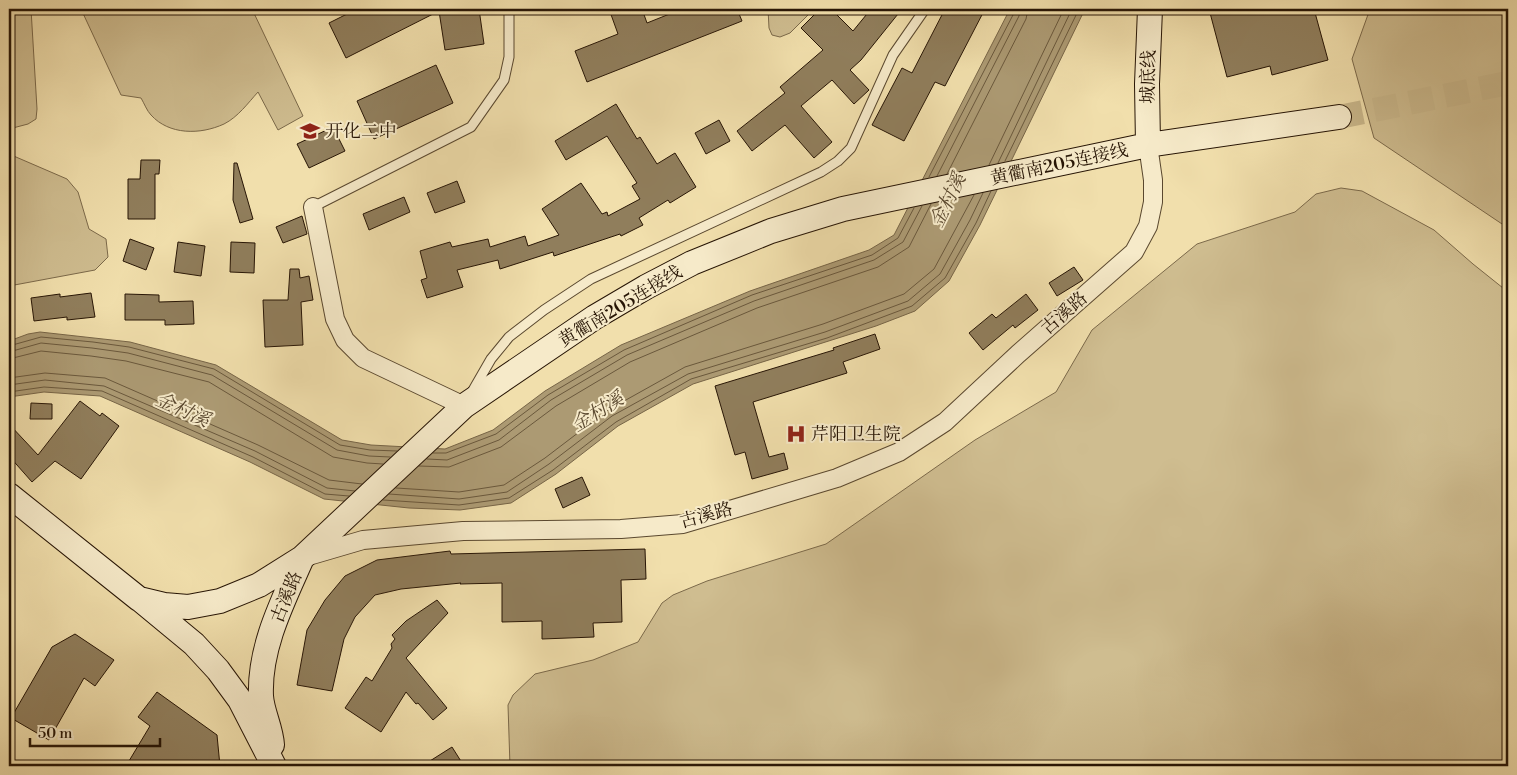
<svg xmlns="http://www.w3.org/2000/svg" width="1517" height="775" viewBox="0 0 1517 775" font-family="'Libre Bodoni','Noto Serif SC',serif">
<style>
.green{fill:#cfbd90;stroke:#7b694a}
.water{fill:#ac9a73;stroke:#776547}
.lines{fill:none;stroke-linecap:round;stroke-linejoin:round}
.shore{stroke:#6a583c;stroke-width:1}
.building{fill:#907e5c;stroke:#271505}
.secondary-tunnel{stroke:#c9b78b;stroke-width:24;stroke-dasharray:24 12;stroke-linecap:butt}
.lane-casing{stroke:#5a482f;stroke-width:11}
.street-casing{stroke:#5a482f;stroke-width:20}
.secondary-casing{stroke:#271505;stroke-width:26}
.lane{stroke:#f6eac9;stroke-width:9}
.street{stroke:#f6eac9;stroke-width:18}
.secondary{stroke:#f6eac9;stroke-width:24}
.labels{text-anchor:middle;stroke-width:4;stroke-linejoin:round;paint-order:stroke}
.street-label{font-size:18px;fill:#271505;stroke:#f6eac9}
.poi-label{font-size:18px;fill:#271505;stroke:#f6eac9;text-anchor:start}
.water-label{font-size:19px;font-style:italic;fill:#5c4a31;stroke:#f6eac9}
</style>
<rect width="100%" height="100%" fill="#f1dfac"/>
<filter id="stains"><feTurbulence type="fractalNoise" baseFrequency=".004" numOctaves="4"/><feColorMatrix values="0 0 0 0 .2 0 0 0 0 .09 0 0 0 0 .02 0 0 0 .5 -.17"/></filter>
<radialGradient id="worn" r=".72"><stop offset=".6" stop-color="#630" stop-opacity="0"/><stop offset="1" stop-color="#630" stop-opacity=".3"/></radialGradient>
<!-- green -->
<path class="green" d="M9,9H31L37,109L36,119L28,124L9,129Z
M81,9H252L303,116L278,130L258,92C248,103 238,117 224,124C200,135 169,135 151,115C147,111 144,103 141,98L121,95Z
M768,9H814L790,33L780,37L772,35L769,28Z
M1370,9H1508V228L1374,138L1352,59Z
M9,154L67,179L78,192L89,229L106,239L108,257L95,270L9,286Z
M1341,188L1362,191L1434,230L1473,264L1508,292V766H510L508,705L513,695L535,674L593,660L638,642L662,603L673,595L707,581L826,544L975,440L1056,392L1092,330L1197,244L1295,212L1316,194Z"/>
<!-- water -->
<path class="water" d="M1010,9H1085L980,225L949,281L915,311L876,326L693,384L618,426L556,474L511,503L460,510L409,508L324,499L250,462L100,396L44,392L9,397V341L28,334L40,332L130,342L216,365L342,440L371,445L445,449L493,430L545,391L621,345L750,291L869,250L894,235Z"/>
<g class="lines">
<!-- shore -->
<path class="shore" d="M1005,161L1079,9
M998,163L1072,9
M989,165L1064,9
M947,174L1026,19L1028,9
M937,176L1019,16L1020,9
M929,177L1014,13V9
M9,346L41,337L93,342L129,347L214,369L340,445L370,450L397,451
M9,352L41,343L92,348L128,353L212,375L337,450L369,456L390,457
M9,359L41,351L91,356L126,361L209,382L333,457L367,463L383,464
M9,378L45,373L105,378L258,445L329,480L362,484
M9,385L45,380L104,386L255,451L327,488L355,491
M9,392L44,387L102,391L253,457L325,494L349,496
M433,453H446L496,434L548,395L624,350L752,295L872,255L898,238L914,208
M427,459L447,460L499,440L551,400L627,355L754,301L874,260L903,242L922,206
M419,466L449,467L501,447L556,406L630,362L757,308L878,267L909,247L931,204
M396,488L459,492L504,485L545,458L608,410L685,367L823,324L904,294L934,269L974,195
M389,494L459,499L507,492L549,464L612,416L688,374L825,332L908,301L940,274L970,220L983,193
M383,500L459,505L509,498L553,470L616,422L691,379L827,338L912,306L945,278L976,223L991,191"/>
</g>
<!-- building -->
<path class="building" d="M357,9H479L484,44L445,50L439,11L346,58L329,23Z
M609,9H642L647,23L682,9H737L742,21L587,82L575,51L618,34Z
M820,9H831L853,31L871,9H902L861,60L850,70L869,90L854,104L832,80L801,106L832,142L814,158L785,125L752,151L737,131L785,93L780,87L823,50L801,28Z
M945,9H985L945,86L935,82L904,141L872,125L902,68L912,73Z
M1209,9H1314L1328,60L1272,75L1270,66L1227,77Z
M436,65L453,103L374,139L357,101Z
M616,104L637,139L640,137L657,164L675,153L696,187L670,203L668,200L639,218L643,225L621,236L620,234L554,256L553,252L500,269L498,260L457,270L463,287L427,298L421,280L427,278L420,251L450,242L452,247L488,239L490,247L525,236L528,246L559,235L542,209L581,183L602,214L607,212L608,216L640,199L632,186L637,183L607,136L566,160L555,141Z
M719,120L730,141L706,154L695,133Z
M333,127L345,151L309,168L297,144Z
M141,160H160L159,174H155V219H128V179H140Z
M234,163H237L253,219L240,223L233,200Z
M457,181L465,202L435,213L427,193Z
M404,197L410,212L369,230L363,214Z
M302,216L307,234L283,243L276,227Z
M130,239L154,248L146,270L123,261Z
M178,242L205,246L201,276L174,272Z
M231,242L255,243L254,273L230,272Z
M1074,267L1083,280L1057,296L1049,283Z
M290,269H299L300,278L309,276L313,300L301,302L303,345L265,347L263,300H288Z
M91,293L95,317L67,320V317L34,321L31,298L60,294V297Z
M125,294L159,295V302L193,301L194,324L165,325V320H125Z
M1026,294L1038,310L1015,328L1013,325L983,350L969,333L992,314L996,318Z
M875,334L880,349L843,362L847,373L753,402L769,457L784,453L788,469L752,479L745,452L735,455L715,386L834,350L833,348Z
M80,401L100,416L102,413L119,426L81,479L55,461L32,482L9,456V424L38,455Z
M31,403L52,404V419H30Z
M582,477L590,495L563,508L555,489Z
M645,549L646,579L621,580L622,622L593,623L594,637L542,639V621L502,622V583L460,584L461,583L401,589L375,595L355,617L344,639L332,691L297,685L307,630L325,600L345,576L377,560L450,551L451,554Z
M437,600L448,613L406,658L447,708L433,720L418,703L416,704L406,692L381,732L345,708L366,677L372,681L392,648L391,644L395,639L392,635L406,621Z
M75,634L114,660L95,686L84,678L49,740L11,718L52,647Z
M157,692L217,735L220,766H126L150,726L138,717Z
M452,747L464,766H422Z"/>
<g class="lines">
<!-- secondary-tunnel -->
<path class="secondary-tunnel" d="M1339,117L1508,83"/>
<defs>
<path id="lane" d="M313,207L471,127L504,80L509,57V9
M472,392L491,359L509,337L544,310L591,279L821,172L838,161L851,148L893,55L925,9"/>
<path id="street" d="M313,207L335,319L345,340L363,358L464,406
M305,557L363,540L463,531L621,529L683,524L837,478L899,452L945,422L1018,354L1134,252L1148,226L1153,202V180L1148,145"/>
<path id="secondary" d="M1148,145L1147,84L1150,9
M9,495L139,599L164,605L188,607L220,601L259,585L302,558L464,406L595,317L646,287L692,263L771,231L843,209L1148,145L1339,117
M142,601L194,644L218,670L240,700L274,766
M272,745C271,728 262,712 261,696C259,647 283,601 302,558"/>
</defs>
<!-- lane casing -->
<use href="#lane" class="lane-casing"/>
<!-- street casing -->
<use href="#street" class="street-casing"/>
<!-- secondary casing -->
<use href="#secondary" class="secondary-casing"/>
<!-- lane -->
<use href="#lane" class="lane"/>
<!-- street -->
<use href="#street" class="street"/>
<!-- secondary -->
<use href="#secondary" class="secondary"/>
</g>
<!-- icons -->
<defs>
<symbol id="school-bare" viewBox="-9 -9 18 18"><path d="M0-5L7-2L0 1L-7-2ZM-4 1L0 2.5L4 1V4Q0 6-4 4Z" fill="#8f2418" stroke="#f6eac9" stroke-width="2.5" paint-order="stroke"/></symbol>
<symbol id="hospital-bare" viewBox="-9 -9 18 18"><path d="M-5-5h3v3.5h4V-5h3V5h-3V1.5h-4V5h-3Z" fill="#8f2418" stroke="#f6eac9" stroke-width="2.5" paint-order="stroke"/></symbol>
</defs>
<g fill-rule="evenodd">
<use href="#school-bare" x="296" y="117" width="28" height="28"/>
<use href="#hospital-bare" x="782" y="420" width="28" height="28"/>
</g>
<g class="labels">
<!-- street labels -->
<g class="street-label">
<text transform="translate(1148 77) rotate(-89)" y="6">城底线</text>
<text transform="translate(1059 164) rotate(-12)" y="6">黄衢南205连接线</text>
<text transform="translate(620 306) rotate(-31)" y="6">黄衢南205连接线</text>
<text transform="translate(1064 313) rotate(-41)" y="6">古溪路</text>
<text transform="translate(706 515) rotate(-15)" y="6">古溪路</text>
<text transform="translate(286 597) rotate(-68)" y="6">古溪路</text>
</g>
<!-- poi labels -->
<g class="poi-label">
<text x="325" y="137">开化二中</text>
<text x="811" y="440">芹阳卫生院</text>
</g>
<!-- water labels -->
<g class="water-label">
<text transform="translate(947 200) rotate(-64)" y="7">金村溪</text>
<text transform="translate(183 409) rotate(24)" y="7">金村溪</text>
<text transform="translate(597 411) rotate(-32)" y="7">金村溪</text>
</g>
</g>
<!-- margin -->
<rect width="1517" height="775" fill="none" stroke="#f1dfac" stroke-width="30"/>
<rect x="10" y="10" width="1497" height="755" fill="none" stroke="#271505" stroke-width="2.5"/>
<rect x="15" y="15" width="1487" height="745" fill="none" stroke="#271505"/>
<!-- scale -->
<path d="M30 738v8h130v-8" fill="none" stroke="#271505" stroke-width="2.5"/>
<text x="38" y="738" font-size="15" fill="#271505" stroke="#f6eac9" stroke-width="4" paint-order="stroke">50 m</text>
<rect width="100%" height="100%" filter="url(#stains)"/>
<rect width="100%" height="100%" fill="url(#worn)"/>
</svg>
